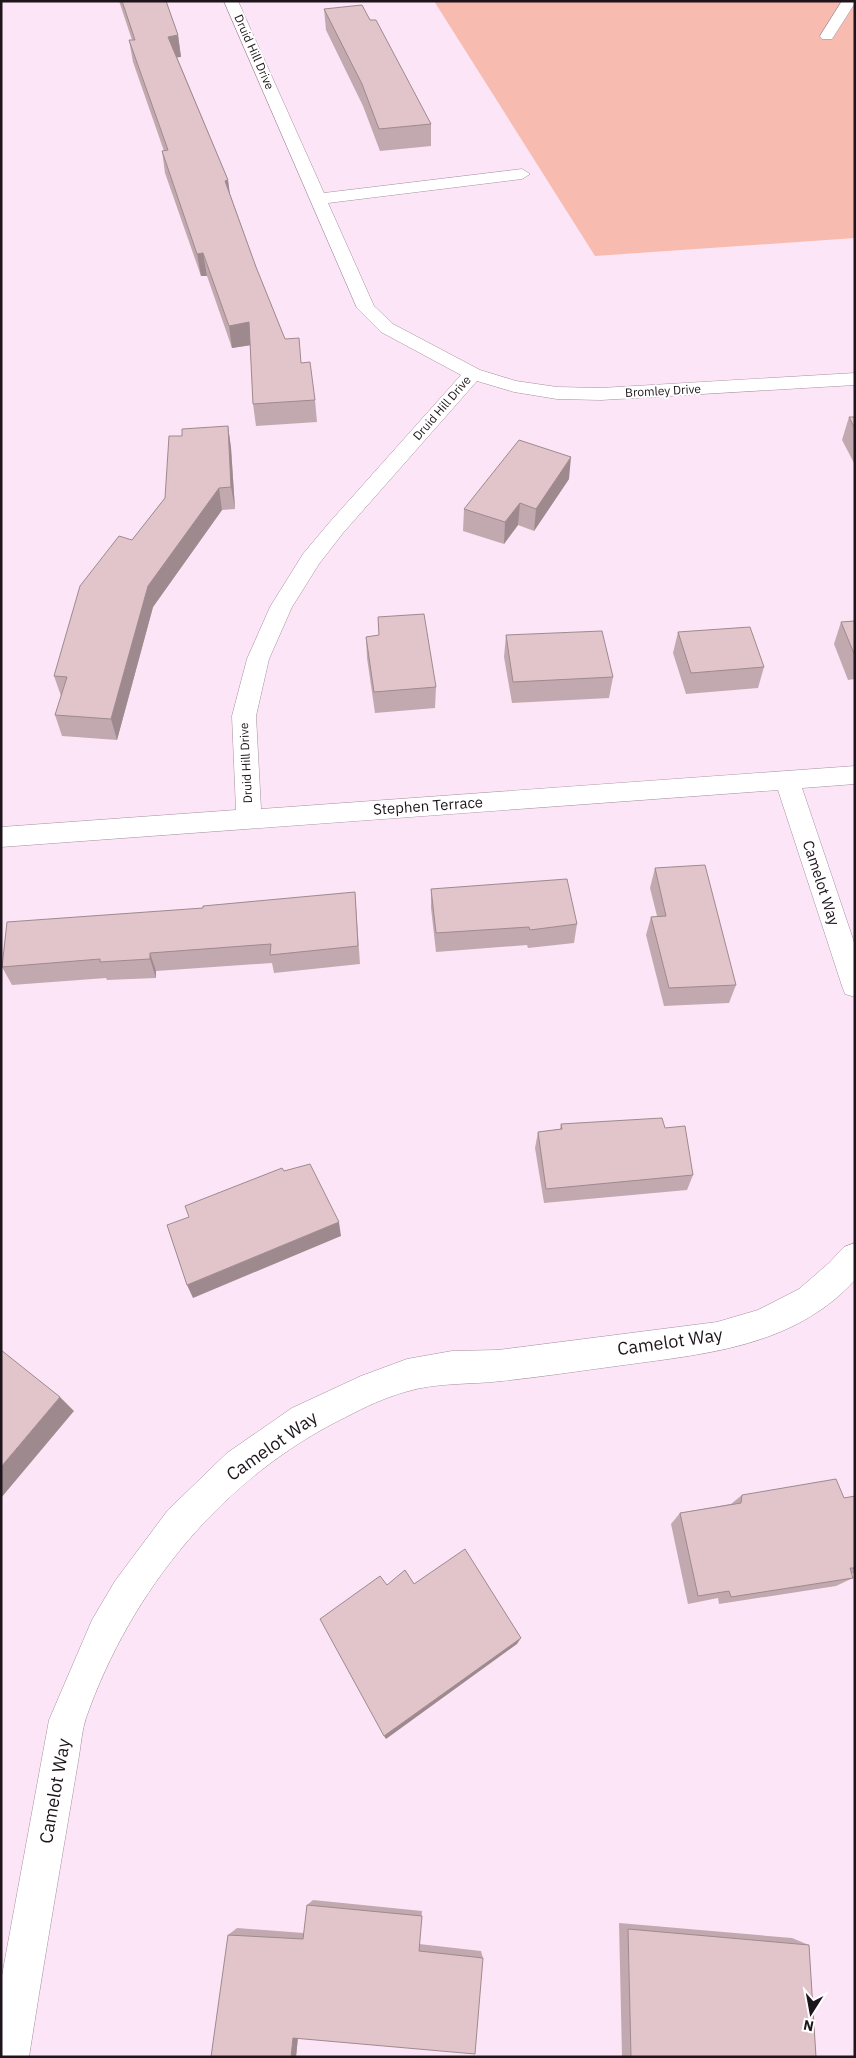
<svg xmlns="http://www.w3.org/2000/svg" width="856" height="2058" viewBox="0 0 856 2058" font-family="'IBM Plex Sans',sans-serif">
<style>
.green{fill:#f8bbaf}
.lines{fill:none;stroke-linecap:round;stroke-linejoin:round}
.street-casing{stroke:#a590a0;stroke-width:1}
.street{fill:#fff;fill-rule:evenodd}
.wall{fill:#c2a9af}
.shaded-wall{fill:#9e8a8e}
.building{fill:#e2c5cb;stroke:#9e8a8e}
.labels{text-anchor:middle;stroke-width:4;stroke-linejoin:round;paint-order:stroke}
.far-street-label{font-size:12px;fill:#1d151b;stroke:#fff}
.street-label{font-size:15px;fill:#1d151b;stroke:#fff}
.near-street-label{font-size:18px;fill:#1d151b;stroke:#fff}
</style>
<rect width="100%" height="100%" fill="#fce5f6"/>
<!-- green -->
<path class="green" d="M434,1H855V238L595,256Z"/>
<g class="lines">
<defs>
<path id="street" d="M224,1H238L324,193L522,169L530,174L522,179L328,203L374,306L393,324L480,370L516,381L557,387L601,388L855,373V385L601,400L557,399L514,392L477,381L343,533L319,564L292,607L269,659L256,716L261,809L855,766V784L802,788L855,945V997L845,994L842,986L778,790L1,847V827L236,810L232,716L247,659L270,607L303,554L329,523L461,375L381,332L357,308Z
M842,1H855V3L832,39H822L820,36Z
M855,1243V1280C793,1348 703,1354 617,1366C579,1371 540,1377 502,1381C469,1385 437,1382 405,1392C384,1398 365,1407 346,1417C223,1477 131,1590 86,1718C82,1730 81,1744 79,1756C75,1780 71,1803 67,1827C54,1903 41,1980 29,2057H1V1981L49,1720L92,1620L115,1581L168,1510L227,1453L292,1408L361,1376L407,1359L452,1351L498,1350L717,1322L758,1310L799,1289L829,1263L844,1247Z"/>
</defs>
<!-- street casing -->
<use href="#street" class="street-casing"/>
<!-- street -->
<use href="#street" class="street"/>
</g>
<!-- wall -->
<path class="wall" d="M119,1H166L178,35L181,57H177L228,180L229,191L256,267L285,339L301,363L315,400L317,422L256,426L253,404L250,345L232,348L207,276H201L165,173L162,151H164L133,62L129,40H132Z
M324,9L370,20L431,124V146L380,151L363,106L326,30Z
M849,417H855V465L842,440Z
M228,426L231,448L235,509L222,510L153,607L117,740L62,736L55,715L61,696L54,676L132,540L165,498L182,436Z
M569,479L534,531L518,525L504,544L463,531L464,509Z
M378,617L436,687L435,708L375,713L367,658L366,637L379,635Z
M855,621V679L848,680L834,644L841,622Z
M678,632L764,667L758,688L686,694L673,653Z
M506,635L613,677L609,698L512,703L504,657Z
M655,868L736,985L729,1003L664,1006L646,935L651,917L657,916L650,888Z
M431,889L577,924L574,943L528,948L527,945L436,952L431,908Z
M355,892L360,964L274,973L272,963L156,971V978L107,980L106,978L12,985L2,967L203,908Z
M561,1124L665,1128L693,1175L687,1190L544,1203L535,1148L538,1132L560,1129Z
M742,1495L844,1498L855,1496V1573L851,1574L853,1578L836,1586L719,1604L718,1598L688,1604L671,1524L680,1513L731,1504Z
M313,1900L422,1911L419,1944L481,1951L483,1958L298,2038L296,2057L228,1935L237,1928L304,1933L307,1905Z
M619,1923L792,1938L809,1945L816,2057H622Z"/>
<!-- shaded-wall -->
<path class="shaded-wall" d="M178,35L181,57L171,58L168,37Z
M228,180L231,202L225,181Z
M203,253L207,276H201L197,254Z
M249,322L252,345L232,348L229,326Z
M228,426L231,448L235,509L231,487Z
M571,457L569,479L534,531L536,509Z
M219,488L222,510L153,607L117,740L111,719L148,586Z
M520,503L518,525L504,544L505,522Z
M150,953L156,971V978L150,959Z
M339,1222L341,1236L193,1298L187,1285Z
M60,1397L74,1411L1,1498V1467Z
M521,1638L517,1644L386,1739L384,1736Z
M299,2026L296,2057H291L293,2038Z"/>
<!-- building -->
<path class="building" d="M122,1H166L178,35L168,37L228,180L225,181L256,267L285,339L299,338L301,363L310,362L315,400L253,404L249,322L229,326L203,253L197,254L162,151L168,150L129,40H135Z
M362,5L370,20H376L431,124L379,129L362,84L324,9Z
M849,417H855V429Z
M228,426L231,487L219,488L148,586L111,719L55,715L67,677L54,676L80,586L119,536L132,540L165,498L169,436H182V429Z
M519,440L571,457L536,509L520,503L505,522L464,509Z
M424,614L436,687L374,692L366,637L379,635L378,617Z
M855,621V656L841,622Z
M750,627L764,667L691,673L678,632Z
M602,631L613,677L513,682L506,635Z
M705,865L736,985L669,988L651,917L666,916L655,868Z
M567,879L577,924L530,930L529,927L436,933L431,889Z
M355,892L358,946L270,955L271,944L150,953V959L100,962V959L2,967L7,922L203,908V906Z
M662,1118L665,1128L685,1126L693,1175L546,1189L538,1132L562,1129L561,1124Z
M310,1164L339,1222L187,1285L167,1225L189,1217L185,1206L282,1168L284,1171Z
M1,1350L60,1397L1,1467Z
M836,1479L844,1498L855,1496V1568H850L853,1578L731,1597L729,1591L698,1596L680,1513L741,1503L742,1495Z
M465,1549L521,1638L384,1736L320,1619L380,1576L387,1585L405,1570L414,1584Z
M307,1905L422,1916L419,1951L483,1958L475,2054L293,2038L291,2057H211L228,1935L303,1939Z
M628,1929L809,1945L816,2057H631Z"/>
<g class="labels">
<!-- far-street labels -->
<g class="far-street-label">
<text transform="translate(254 52) rotate(66)" y="4">Druid Hill Drive</text>
<text transform="translate(663 391) rotate(-3)" y="4">Bromley Drive</text>
<text transform="translate(442 408) rotate(-49)" y="4">Druid Hill Drive</text>
<text transform="translate(246 763) rotate(-93)" y="4">Druid Hill Drive</text>
</g>
<!-- street labels -->
<g class="street-label">
<text transform="translate(428 806) rotate(-4)" y="5">Stephen Terrace</text>
<text transform="translate(821 883) rotate(72)" y="5">Camelot Way</text>
</g>
<!-- near-street labels -->
<g class="near-street-label">
<text transform="translate(670 1342) rotate(-8)" y="6">Camelot Way</text>
<text transform="translate(272 1446) rotate(-35)" y="6">Camelot Way</text>
<text transform="translate(55 1791) rotate(-80)" y="6">Camelot Way</text>
</g>
</g>
<!-- border -->
<rect width="856" height="2058" fill="none" stroke="#1d151b" stroke-width="5"/>
<!-- north arrow -->
<g transform="translate(811 2013) rotate(191)" stroke="#ffffff" stroke-width="4" paint-order="stroke">
<path d="M0-4L9 19L0 12L-9 19Z" fill="#1d151b"/>
<text y="-8" font-size="14" font-weight="bold" text-anchor="middle" fill="#1d151b">N</text>
</g>
</svg>
